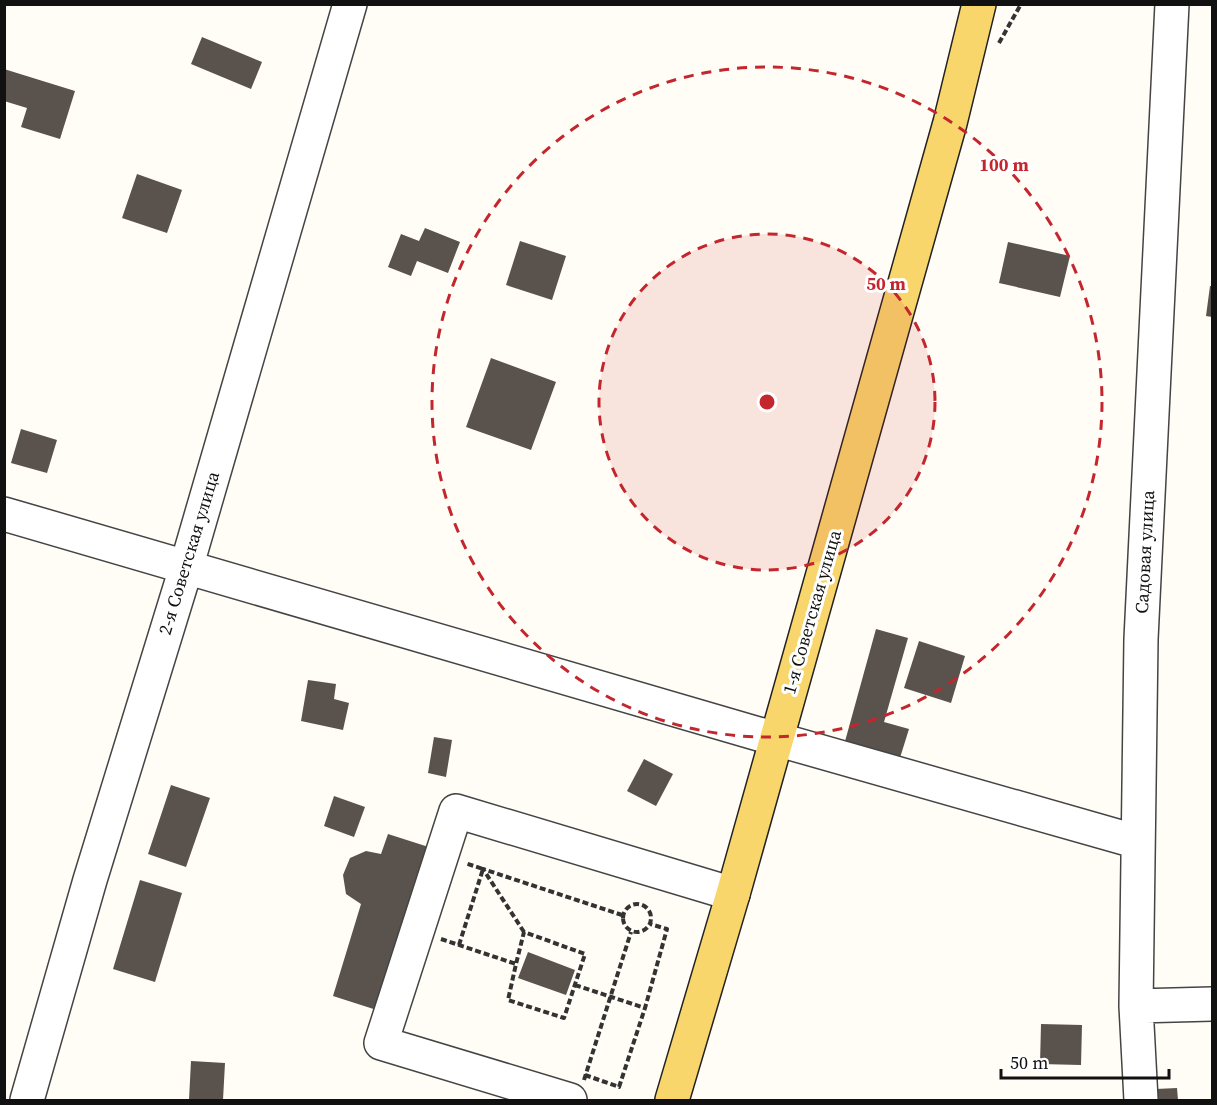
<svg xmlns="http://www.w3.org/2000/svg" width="1217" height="1105" viewBox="0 0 1217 1105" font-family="'Source Serif 4',serif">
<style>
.building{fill:#5a524d}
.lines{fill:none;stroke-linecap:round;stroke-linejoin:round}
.minor-casing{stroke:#444;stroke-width:36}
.major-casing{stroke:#222;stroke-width:36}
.path{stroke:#333;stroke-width:4;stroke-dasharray:6 3;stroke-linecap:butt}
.minor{stroke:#fff;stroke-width:33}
.major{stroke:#f9d66b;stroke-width:33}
.ring{fill:none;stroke:#c4262e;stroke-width:3;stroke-dasharray:10 8}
.labels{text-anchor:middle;stroke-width:6;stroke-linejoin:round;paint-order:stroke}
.street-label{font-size:18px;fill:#111;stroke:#fff}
.centre{fill:#c4262e;stroke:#fff;stroke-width:3}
.ring-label{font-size:18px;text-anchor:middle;font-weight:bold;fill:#c4262e;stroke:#fff;stroke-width:6;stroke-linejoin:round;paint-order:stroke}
</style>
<rect width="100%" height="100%" fill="#fffdf5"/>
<!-- building -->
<path class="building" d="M202,37L262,62L251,89L191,64Z
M4,69L75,91L60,139L21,127L27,108L4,101Z
M137,174L182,190L167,233L122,218Z
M425,228L460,242L448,273L417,261L411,276L388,267L401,234L419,241Z
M520,241L566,256L552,300L506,285Z
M1008,242L1070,256L1060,297L999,283Z
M1210,286H1212V317L1206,316Z
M491,358L556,382L531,450L466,427Z
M21,429L57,440L47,473L11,463Z
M876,629L908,638L884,722L909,729L899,761L844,745Z
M919,641L965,656L951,703L904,688Z
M308,680L336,684L334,699L349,703L343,730L301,721Z
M434,737L452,740L446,777L428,773Z
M644,759L673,774L656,806L627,791Z
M171,785L210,798L186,867L148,854Z
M334,796L365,807L354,837L324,826Z
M388,834L438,850L386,1013L333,996L361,904L346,894L343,875L350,858L366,851L381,854Z
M140,880L182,893L155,982L113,969Z
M528,952L575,970L566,995L518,978Z
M1041,1024L1082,1025L1081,1065L1040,1064Z
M191,1061L225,1063L223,1100H189Z
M1177,1088L1178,1100H1157L1156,1089Z"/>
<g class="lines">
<defs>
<path id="minor" d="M4,514L755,733L1138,842
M1136,1006L1212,1004
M27,1100L90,880L186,568L350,4
M570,1100L381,1043L456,811L733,894
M1141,1100L1136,1006L1141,639L1172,4"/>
<path id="major" d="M672,1100L733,894L950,123L979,4"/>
</defs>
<!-- minor casing -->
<use href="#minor" class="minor-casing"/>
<!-- major casing -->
<use href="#major" class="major-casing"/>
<!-- path -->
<path class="path" d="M999,43L1021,4
M623 918a14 14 0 1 1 28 0a14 14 0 1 1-28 0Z
M524,932L483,869L622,915
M441,939L516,964L508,1000L564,1018L585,954L524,932L516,964
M459,945L483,869L465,863
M575,985L645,1008L667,929L650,924
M585,1075L619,1087L645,1008
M584,1080L631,932"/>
<!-- minor -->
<use href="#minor" class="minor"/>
<!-- major -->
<use href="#major" class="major"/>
</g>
<!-- distance rings -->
<circle cx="767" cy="402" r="168" fill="#c4262e" fill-opacity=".12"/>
<g class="ring">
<circle cx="767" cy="402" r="168"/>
<circle cx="767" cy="402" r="335"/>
</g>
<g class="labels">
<!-- street labels -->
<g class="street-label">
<text transform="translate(1145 552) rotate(-87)" y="6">Садовая улица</text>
<text transform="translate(189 553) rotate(-73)" y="6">2-я Советская улица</text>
<text transform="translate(812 612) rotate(-74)" y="6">1-я Советская улица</text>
</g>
</g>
<circle cx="767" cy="402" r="9" class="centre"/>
<g class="ring-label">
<text x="1004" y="171">100 m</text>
<text x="886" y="290">50 m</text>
</g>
<!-- border -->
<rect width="1217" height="1105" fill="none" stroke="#111111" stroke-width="12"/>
<!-- scale -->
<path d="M1001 1069v9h168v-9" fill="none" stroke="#111111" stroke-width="3"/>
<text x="1010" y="1069" font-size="18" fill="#111111" stroke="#ffffff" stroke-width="4.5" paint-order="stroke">50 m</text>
</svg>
